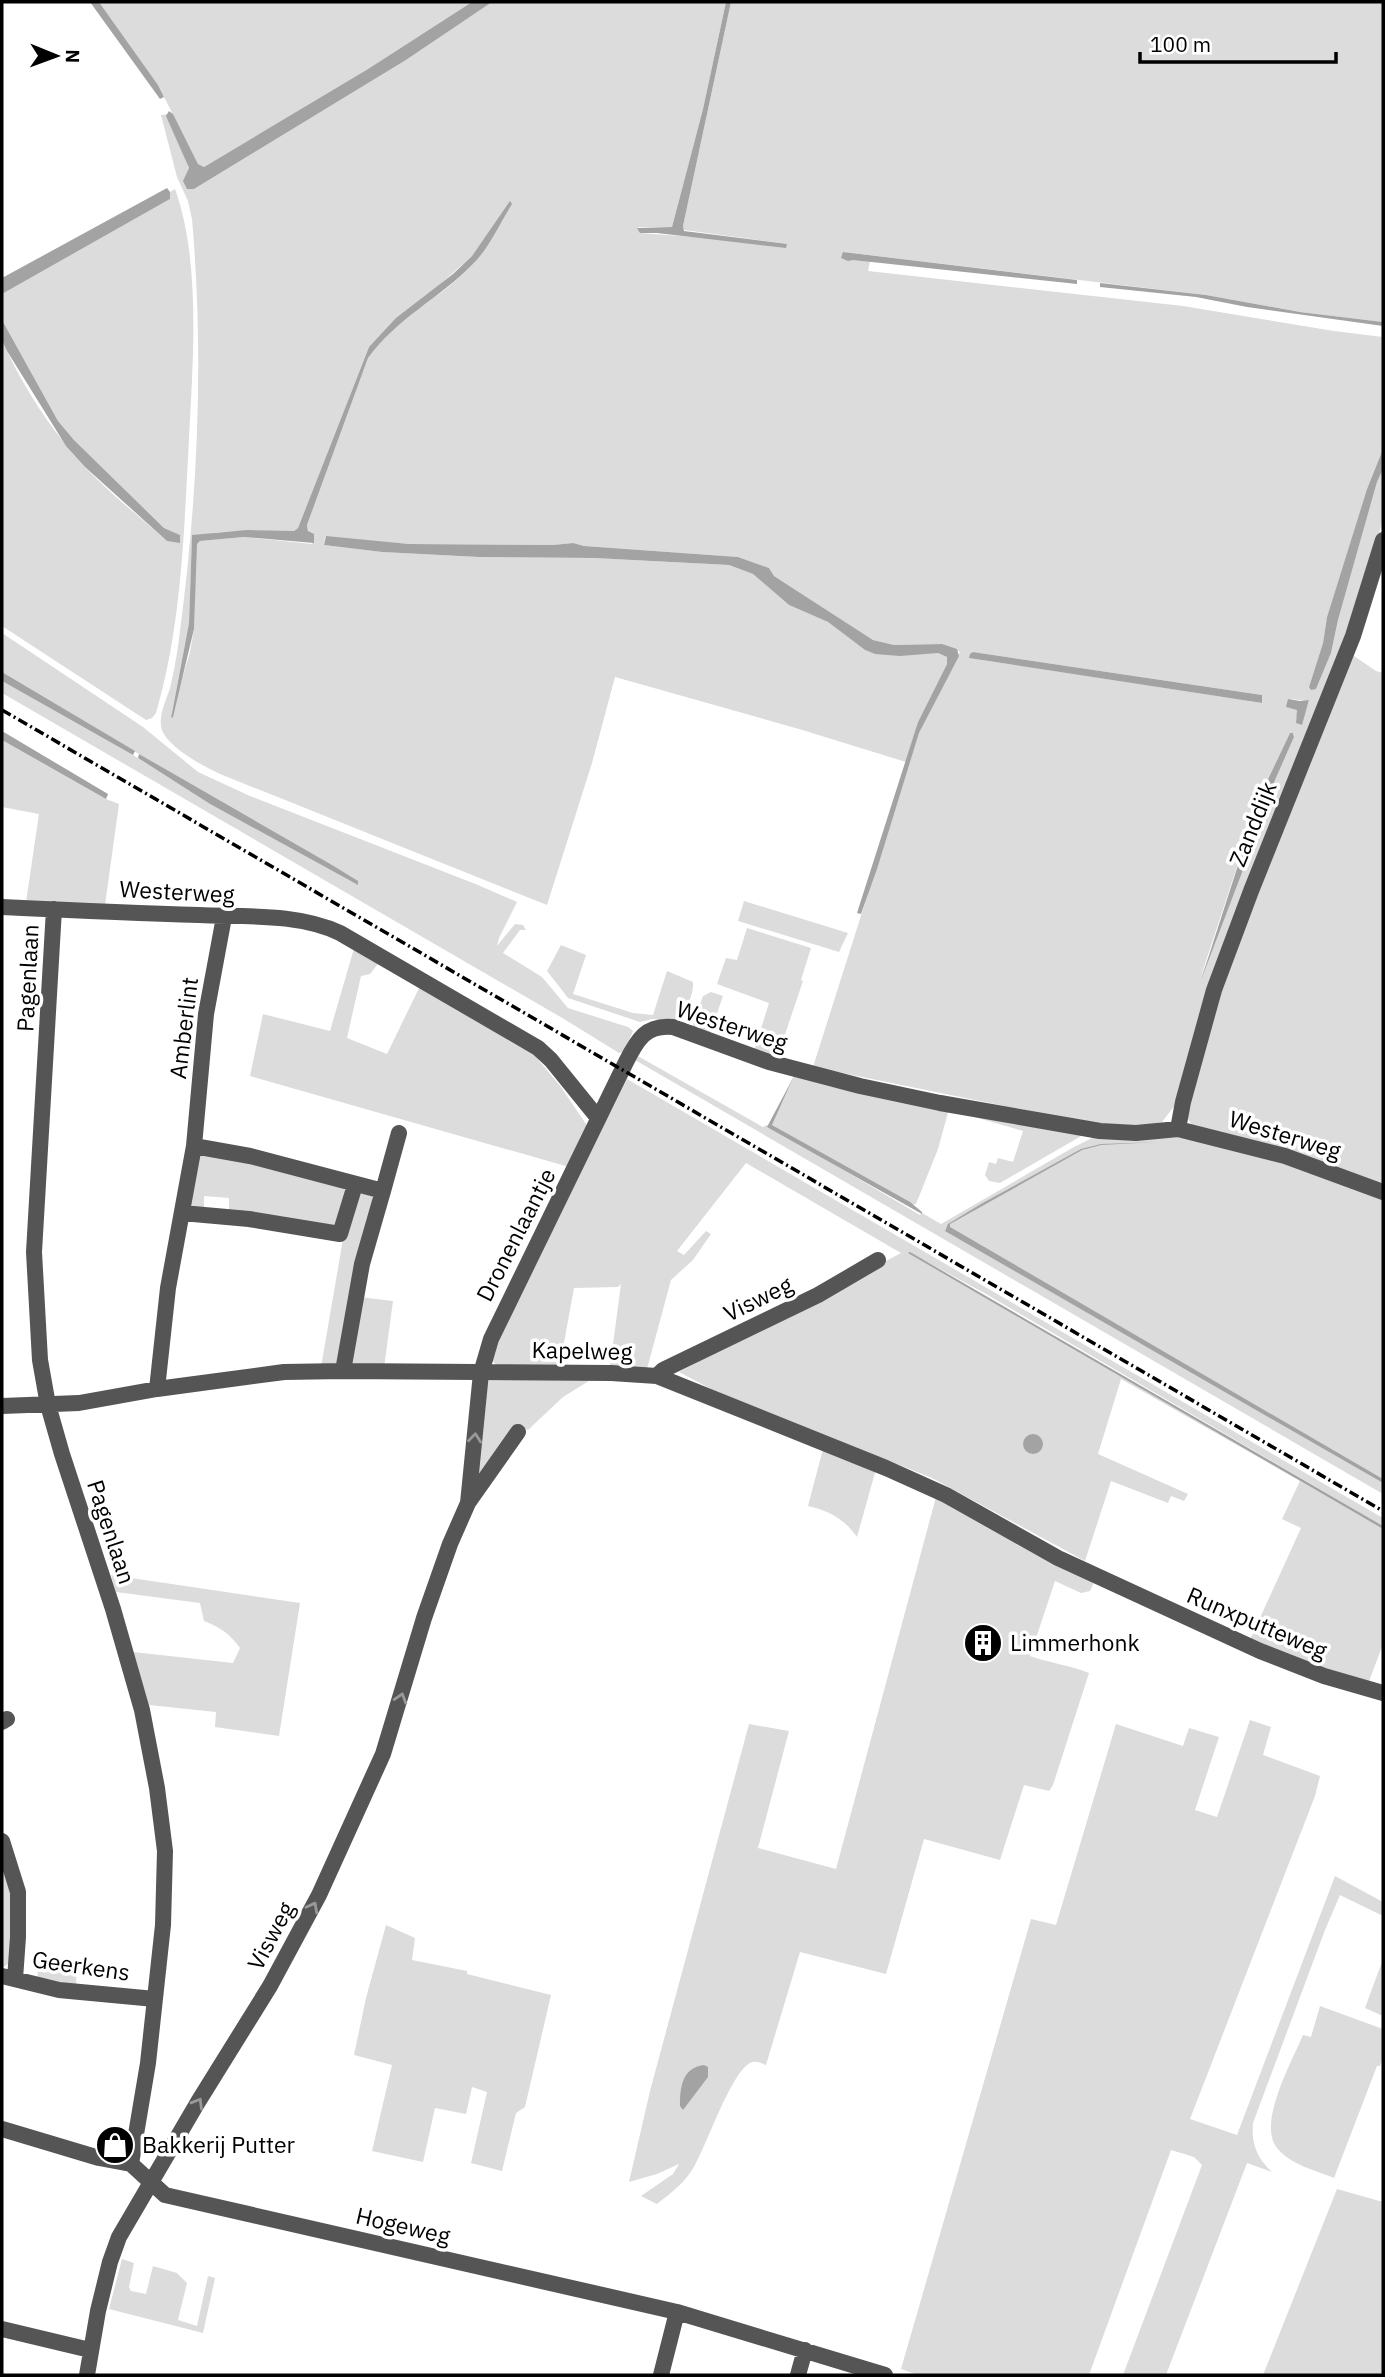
<svg xmlns="http://www.w3.org/2000/svg" width="1385" height="2377" viewBox="0 0 1385 2377" font-family="'IBM Plex Sans',sans-serif">
<style>
.green{fill:#dcdcdc;fill-rule:evenodd}
.water{fill:#a3a3a3}
.lines{fill:none;stroke-linecap:round;stroke-linejoin:round}
.minor{stroke:#555;stroke-width:16}
.rail{stroke:#000;stroke-width:3.5;stroke-dasharray:10 3.5 2 3.5;stroke-linecap:butt}
.oneway{stroke:#999}
.labels{text-anchor:middle;stroke-width:7;stroke-linejoin:round;paint-order:stroke}
.street-label{font-size:23px;fill:#000;stroke:#fff}
.poi-label{font-size:23px;fill:#000;stroke:#fff;text-anchor:start}
</style>
<rect width="100%" height="100%" fill="#fff"/>
<!-- green -->
<path class="green" d="M99,2H472L368,69L204,167L198,164L158,85Z
M492,2H726L703,109L672,227H638L640,233L787,244L684,230L683,226L731,2H1383V322L1300,312L1206,295L843,252L853,259L870,261L868,271L1183,306L1334,331L1383,337V449L1367,489L1327,617L1323,643L1309,687L1316,689L1331,653L1338,620L1377,482L1383,469V519L1361,600L1175,1105L1162,1122L1137,1127L1083,1122L813,1067L919,733L960,652L942,644L894,645L873,640L774,576L769,568L738,557L584,546L573,543L553,545L409,544L325,537L324,545L382,552L479,557L594,558L729,565L753,574L789,605L828,622L865,650L875,654L938,653L947,657V664L918,722L906,762L799,729L615,677L592,763L547,905L220,774C203,766 169,748 162,730C157,715 168,698 171,684C175,666 178,649 180,631C198,494 204,356 192,219L188,201L177,177L161,115L168,114L189,169L194,189L406,60ZM511,202C499,221 489,247 474,263C441,299 396,318 368,358L307,525L312,544L244,537L200,541L196,545L194,629L190,652L171,717L189,623L192,537L219,532L294,531L298,528L369,347L472,256ZM973,652L1262,695V703L970,658ZM1289,699L1309,701L1301,725L1296,722L1298,711ZM1290,733L1294,734V737L1261,812L1243,870L1200,979L1261,794Z
M175,189C201,261 193,361 189,438C184,530 182,624 156,713L152,718L146,720L2,626V340C18,377 41,414 66,445C94,481 133,511 167,541L180,542V535L164,528L74,440L58,421L2,320V294L170,199V192Z
M2,633L143,727L198,772L250,796L478,885L517,902L499,938L497,946L515,924L523,925L526,930H520L503,953L542,977L568,1008L628,1027L633,1031L624,1052L619,1053L564,1019L2,693V681L133,755L210,804L358,885L2,672Z
M1351,654L1376,671L1383,673V1187L1192,1126L1187,1117L1219,990Z
M2,740L106,799L119,804L105,905L26,902L39,814L2,807Z
M744,901L848,933L839,952L738,921Z
M747,928L811,948L801,980L803,981L777,1058L754,1051L769,1003L717,984L726,958L737,960Z
M355,945L381,960L370,974L361,976L347,1038L387,1054L420,986L530,1050L561,1087L588,1127L569,1167L250,1076L263,1014L330,1031Z
M561,945L586,955L573,994L633,1013L653,1015L667,971L693,982C694,996 685,1013 674,1021L652,1019L640,1022L568,998L547,971Z
M711,992L723,996L709,1036L693,1027V1024L703,996Z
M636,1055L763,1127L767,1125L920,1215L922,1213L941,1224L1074,1147L1092,1138L1103,1136L1168,1135L1248,1151L1383,1197V1479L952,1229L949,1227L951,1222L945,1230L1383,1483V1494L635,1060Z
M794,1075L828,1086L949,1109L938,1149L916,1204L912,1205L772,1125Z
M627,1079L1383,1518V1526L986,1294L909,1252L1383,1529V1644L1368,1684L1249,1642L1301,1528L1282,1519L1300,1481L1121,1379L1098,1454L1188,1494L1184,1501L1171,1496L1168,1503L1111,1481L1085,1561L932,1478L713,1390L679,1372L901,1253L746,1163L677,1251L684,1255L706,1231L711,1234L693,1260L671,1280L647,1369L610,1367L621,1284L618,1287L574,1288L559,1370L499,1369L492,1360L496,1345Z
M971,1116L1083,1135L1000,1183L989,1181L985,1175L989,1162L996,1164L998,1158L1013,1162L1023,1131Z
M207,1152L343,1188L346,1191L334,1228L229,1211V1198L204,1196V1207L200,1210L189,1205L198,1154Z
M359,1193L373,1196L338,1364L321,1367L343,1239Z
M360,1297L393,1301L384,1368L353,1364L352,1362Z
M562,1378L592,1379L563,1397L528,1430L516,1424L475,1488L486,1381Z
M823,1449L876,1469L857,1537C844,1519 830,1511 808,1506Z
M936,1497L1094,1582L1090,1591L1081,1593L1055,1581L1030,1656C1050,1663 1069,1665 1089,1673L1053,1785L1049,1791L1024,1785L1000,1860L924,1839L886,1974L800,1952L766,2065C760,2063 756,2060 750,2063C731,2073 707,2144 695,2165C686,2182 671,2193 657,2204L641,2196L673,2174L679,2164L657,2174L629,2182L650,2091L749,1724L789,1731L758,1848L836,1869Z
M111,1575L300,1603L279,1736L215,1727L216,1712L149,1705L133,1652L233,1663L240,1648C229,1633 221,1628 204,1621L200,1603L116,1592Z
M1250,1720L1271,1727L1263,1755L1320,1776L1315,1796L1190,2119L1237,2135L1335,1876L1383,1902V1916L1340,1895L1325,1930L1253,2123C1251,2144 1257,2158 1272,2172L1247,2163L1166,2375H1123L1202,2165L1194,2157L1171,2150L1089,2375H918L901,2369L1031,1919L1056,1925L1116,1724L1183,1746L1189,1728L1219,1737L1195,1810L1217,1817Z
M2,1870L10,1875L11,1962L2,1968Z
M386,1925L415,1938L412,1960L467,1971V1974L551,1995L525,2107L516,2113L502,2171L471,2163L487,2092L472,2087L466,2114L435,2108L423,2162L372,2151L392,2065L354,2055L366,1998Z
M1383,1959V2016L1365,2008Z
M37,1961L77,1963L76,1984L38,1980Z
M1320,2006L1383,2029V2057L1380,2066H1377L1334,2178C1315,2170 1291,2165 1277,2148C1257,2124 1292,2061 1303,2035L1311,2037Z
M1337,2189L1383,2202V2375H1263Z
M122,2259L134,2263L129,2287L131,2291L146,2294L153,2266L177,2273L187,2283L178,2320L197,2326L208,2276L215,2278L203,2333L109,2309Z"/>
<!-- water -->
<path class="water" d="M90,2H99L158,85L164,97L160,99Z
M472,2H492L406,60L194,189H187L183,181L189,168L166,116L169,111L173,114L198,164L204,167L368,69Z
M726,2H731L683,226L684,231L787,244L786,248L657,233H640L637,228L672,227L703,109Z
M167,188L170,192V199L2,294V278Z
M510,201L512,204C500,223 489,248 473,264C440,298 396,319 368,358L307,525L308,531L314,534V543L244,537L200,541L197,544L194,629L173,717L171,718L189,623L192,535L247,530L294,531L298,528L369,347L396,318L453,274L472,256Z
M843,252L1077,280V284L853,260L848,261L841,258Z
M1100,283L1206,295L1300,312L1383,322V326L1247,307L1196,297L1100,287Z
M2,320L58,421L74,440L164,528L180,535V543L167,541L85,467L66,446L7,351L2,340Z
M1383,449V469L1377,482L1338,620L1331,653L1316,689L1311,690L1309,687L1323,643L1327,617L1367,489Z
M326,536L409,544L553,545L573,543L584,546L738,557L769,568L774,576L873,640L894,645L942,644L957,649L959,656L919,733L877,869L861,914L857,913L918,722L947,664V657L938,653L900,656L875,654L865,650L828,622L789,605L753,574L729,565L594,558L479,557L382,552L324,545Z
M973,652L1262,695V703L969,658L970,654Z
M2,672L135,751L133,755L2,681Z
M1288,699L1300,701L1309,700L1302,725L1296,723L1297,710L1286,707Z
M2,731L108,794L106,799L2,740Z
M1290,733H1293L1294,737L1261,812L1243,870L1201,980L1261,794Z
M139,754L332,865L358,881V885L210,804L138,758Z
M793,1078L772,1125L910,1202L922,1212V1214L767,1127Z
M1157,1142L1101,1145L1082,1150L950,1224V1227L1383,1479V1483L945,1231L948,1224L981,1204L1081,1149L1101,1144Z
M910,1252L1383,1526V1529L908,1253Z
M1023 1444a10 10 0 1 1 20 0a10 10 0 1 1-20 0Z
M704,2065L708,2067V2077L683,2110L680,2106C680,2087 682,2068 704,2065Z"/>
<g class="lines">
<!-- minor -->
<path class="minor" d="M2,907C67,910 133,913 199,915C245,917 298,913 340,933L538,1048L551,1060L598,1118
M54,909L34,1252L40,1360L48,1405L62,1454L113,1609L142,1710L157,1788L165,1851L163,1925L148,2063L131,2164
M1178,1129L1183,1102L1214,990L1251,891L1353,636L1383,540
M194,1146L250,1156L383,1191L362,1264L343,1371
M383,1191L399,1133
M182,1213L249,1219L340,1234L355,1185
M657,1376L663,1370L818,1295L878,1260
M157,1389L168,1288L194,1146L206,1014L224,917
M2,1406L79,1403L157,1389L284,1372L343,1371L611,1373L657,1376L886,1468L946,1495L1058,1558L1260,1651L1324,1676L1383,1693
M468,1503L481,1373L491,1339L626,1062C637,1040 646,1024 673,1027L769,1062L860,1086L940,1103L1100,1131L1136,1133L1178,1129L1285,1156L1383,1192
M2,1722L7,1719
M2,1841L18,1892V1937L15,1979
M2,1976L59,1990L155,1999
M2,2129L99,2158L131,2164L165,2195L677,2312L885,2375
M2,2329L90,2350
M87,2375L98,2311L110,2262L119,2237L198,2102L270,1986L319,1895L383,1754L424,1618L450,1544L468,1503L518,1432
M661,2375L677,2312
M798,2375L805,2350"/>
<!-- rail -->
<path class="rail" d="M2,710L1383,1511"/>
</g>
<!-- one-way arrows -->
<defs><path id="oneway-chevron" d="M-2-3.5L2.5 0L-2 3.5" fill="none" stroke-width="1.6" stroke-linecap="round" stroke-linejoin="round" transform="scale(1.75)"/></defs>
<g class="oneway">
<use href="#oneway-chevron" transform="translate(475 1438) rotate(-84)"/>
<use href="#oneway-chevron" transform="translate(401 1698) rotate(-73)"/>
<use href="#oneway-chevron" transform="translate(313 1907) rotate(-62)"/>
<use href="#oneway-chevron" transform="translate(198 2103) rotate(-59)"/>
</g>
<!-- icons -->
<defs>
<symbol id="building-disc" viewBox="-11 -11 22 22"><circle r="9.5" fill="#000" stroke="#fff"/><path d="M-4-6H4V6H1V3H-1V6H-4ZM-2.5-4.3h1.7v1.8h-1.7ZM.8-4.3h1.7v1.8H.8ZM-2.5-1h1.7V.8h-1.7ZM.8-1h1.7V.8H.8Z" fill="#fff"/></symbol>
<symbol id="shop-disc" viewBox="-11 -11 22 22"><circle r="9.5" fill="#000" stroke="#fff"/><path d="M-5-2.5h2.3a2.7 3.5 0 0 1 5.4 0H5L5.5 6h-11ZM-1.5-2.5h3a1.5 2.3 0 0 0-3 0Z" fill="#fff"/></symbol>
</defs>
<g fill-rule="evenodd">
<use href="#building-disc" x="961" y="1621" width="44" height="44"/>
<use href="#shop-disc" x="93" y="2123" width="44" height="44"/>
</g>
<g class="labels">
<!-- street labels -->
<g class="street-label">
<text transform="translate(1253 824) rotate(-68)" y="8">Zanddijk</text>
<text transform="translate(177 892) rotate(3)" y="8">Westerweg</text>
<text transform="translate(28 978) rotate(-87)" y="8">Pagenlaan</text>
<text transform="translate(732 1026) rotate(18)" y="8">Westerweg</text>
<text transform="translate(184 1028) rotate(-83)" y="8">Amberlint</text>
<text transform="translate(1285 1135) rotate(17)" y="8">Westerweg</text>
<text transform="translate(516 1235) rotate(-63)" y="8">Dronenlaantje</text>
<text transform="translate(758 1299) rotate(-26)" y="8">Visweg</text>
<text transform="translate(582 1351) rotate(1)" y="8">Kapelweg</text>
<text transform="translate(111 1532) rotate(72)" y="8">Pagenlaan</text>
<text transform="translate(1257 1623) rotate(23)" y="8">Runxputteweg</text>
<text transform="translate(271 1936) rotate(-62)" y="8">Visweg</text>
<text transform="translate(81 1966) rotate(8)" y="8">Geerkens</text>
<text transform="translate(403 2226) rotate(13)" y="8">Hogeweg</text>
</g>
<!-- poi labels -->
<g class="poi-label">
<text x="1010" y="1651">Limmerhonk</text>
<text x="142" y="2153">Bakkerij Putter</text>
</g>
</g>
<!-- border -->
<rect width="1385" height="2377" fill="none" stroke="#000000" stroke-width="7"/>
<!-- north arrow -->
<g transform="translate(56 56) rotate(91)" stroke="#ffffff" stroke-width="5" paint-order="stroke">
<path d="M0-5L12 26L0 18L-12 26Z" fill="#000000"/>
<text y="-10" font-size="19" font-weight="bold" text-anchor="middle" fill="#000000">N</text>
</g>
<!-- scale -->
<path d="M1140 52v10h196v-10" fill="none" stroke="#000000" stroke-width="3.5"/>
<text x="1150" y="52" font-size="21" fill="#000000" stroke="#ffffff" stroke-width="5" paint-order="stroke">100 m</text>
</svg>
